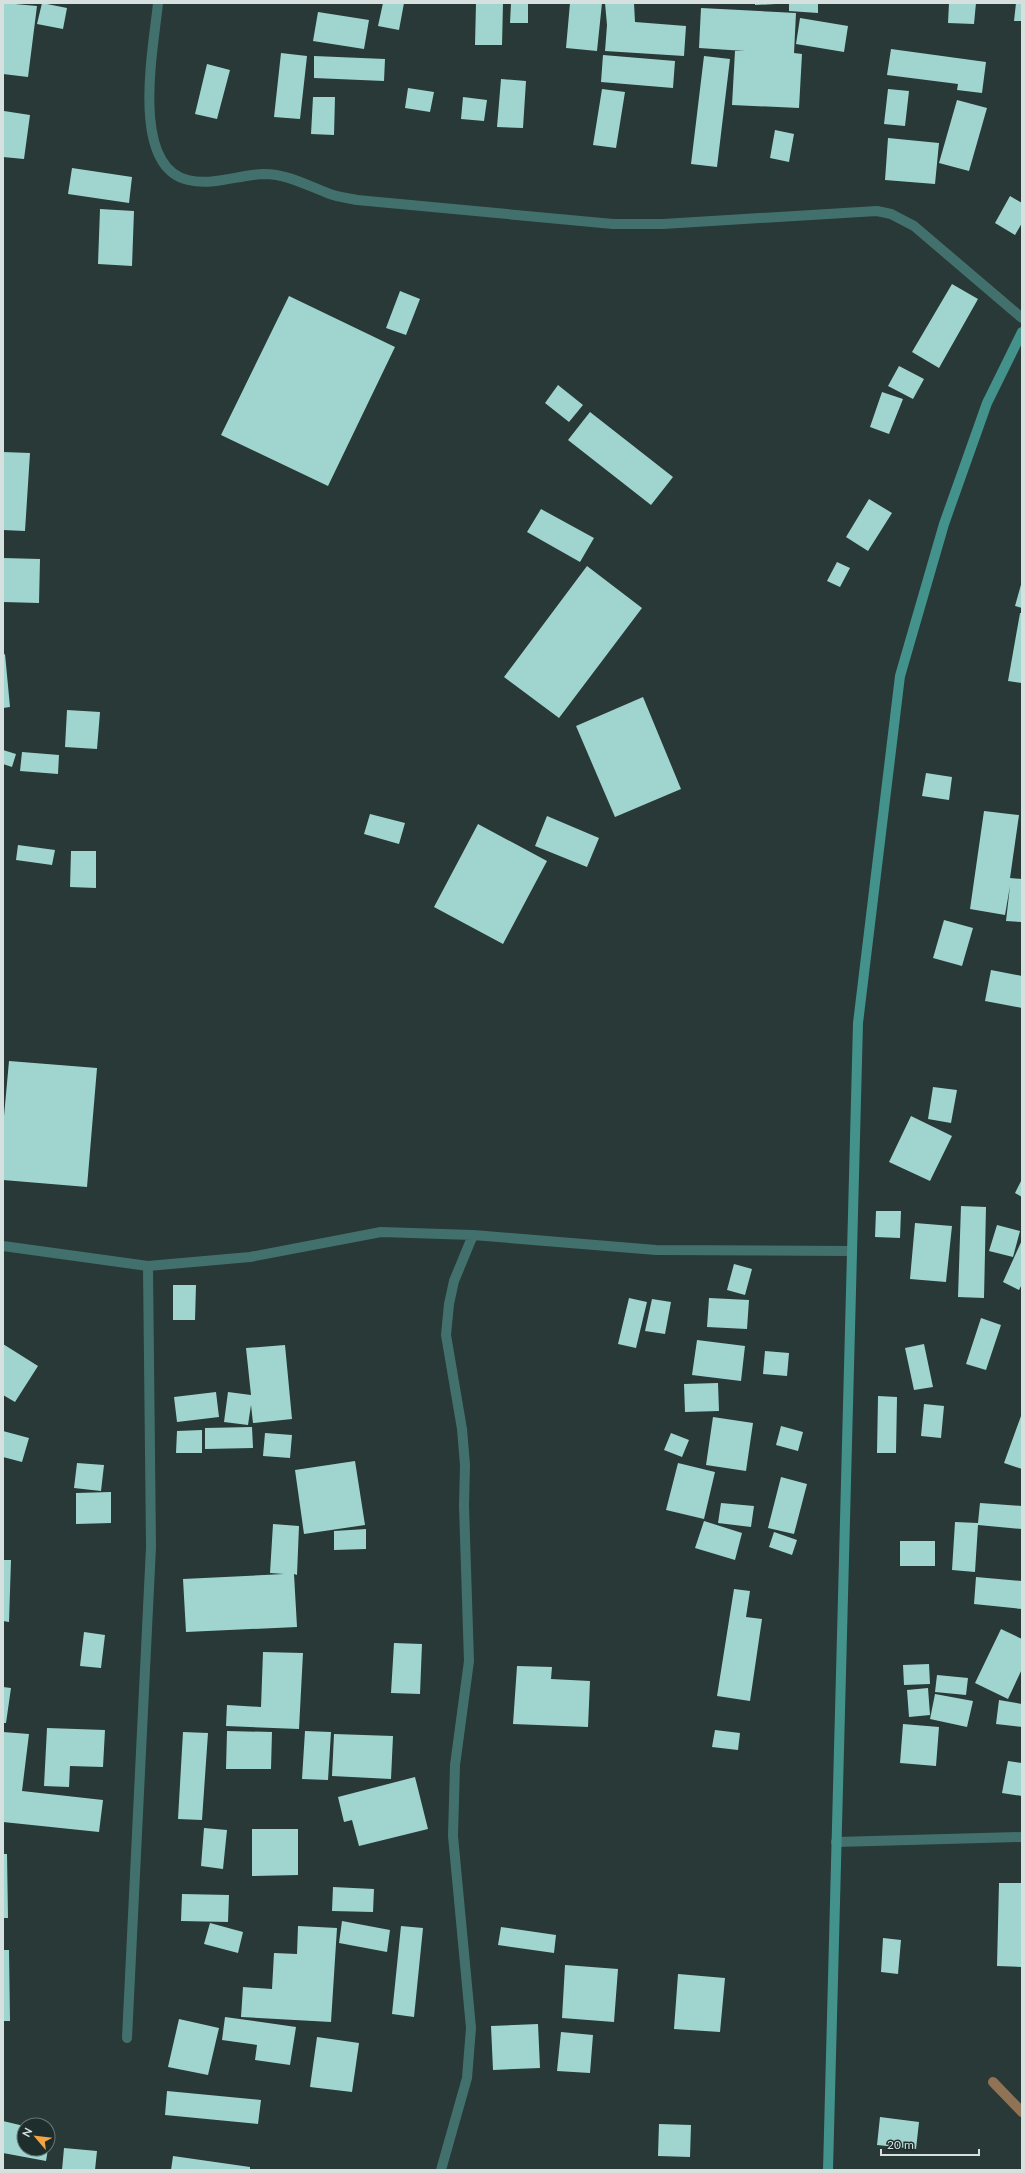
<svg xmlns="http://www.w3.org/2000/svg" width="1025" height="2173" viewBox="0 0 1025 2173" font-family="Lato,sans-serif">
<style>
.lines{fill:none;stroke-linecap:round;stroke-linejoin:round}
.stream{stroke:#907355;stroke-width:10}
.building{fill:#a0d5cf}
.street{stroke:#42716d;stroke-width:10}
.secondary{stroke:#43928c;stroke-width:10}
</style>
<rect width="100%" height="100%" fill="#283937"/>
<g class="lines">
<!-- stream -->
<path class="stream" d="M993,2082L1022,2112"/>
</g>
<!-- building -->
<path class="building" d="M4,3L37,6L28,77L3,74Z
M42,3L67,8L63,29L37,24Z
M383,3H404L399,30L378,26Z
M476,3H503L502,45H475Z
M511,3H528V23H510Z
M570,3H602L597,51L566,48Z
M605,3H634L635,22L686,26L684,56L605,51L607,25Z
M755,3H776V4L755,5Z
M789,3H818V13L789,11Z
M949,3H976L974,24L948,23Z
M1016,3H1022V21H1014Z
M701,8L796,13L794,53L802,54L799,108L732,105L735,51H745L699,48Z
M318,12L369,20L364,49L313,41Z
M800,18L848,26L844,52L796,44Z
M891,49L986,62L982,93L957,90L958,84L887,75Z
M281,53L307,56L300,119L274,117Z
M603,55L675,61L673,88L601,82Z
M314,56L385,59L384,81L314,78Z
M704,56L730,59L717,167L691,164Z
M207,64L230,70L217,119L195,114Z
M501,79L526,81L523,128L497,127Z
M408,88L434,92L430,112L405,108Z
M602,89L625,92L616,148L593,145Z
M888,89L909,91L905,126L884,124Z
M313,97H335L334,135L311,134Z
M463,97L487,100L484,121L461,119Z
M957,100L987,108L969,171L939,163Z
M4,111L30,115L24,159L3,157Z
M775,130L794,134L789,162L770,158Z
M888,138L939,143L935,184L885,180Z
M72,168L132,177L129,203L68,194Z
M1010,196L1022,203V223L1015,235L995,223Z
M100,209L134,211L132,266L98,264Z
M952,284L978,299L939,368L912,352Z
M400,291L420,299L406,335L386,328Z
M289,296L395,347L328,486L221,435Z
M899,366L924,379L913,399L888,386Z
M558,385L583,405L569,422L545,403Z
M882,392L903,399L889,434L870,427Z
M590,412L673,477L651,505L568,440Z
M3,452L30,453L25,531L3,530Z
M869,499L892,513L868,551L846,537Z
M541,509L594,538L580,562L527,532Z
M3,558L40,559L39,603L3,602Z
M837,562L850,568L840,587L827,581Z
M587,566L642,608L559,718L504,677Z
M1022,581V608L1015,606Z
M1020,613H1022V683L1008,681Z
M5,654L10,707L3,708V655Z
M643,697L681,789L615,817L576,726Z
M67,710L100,712L97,749L65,747Z
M3,750L16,754L12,767L3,764Z
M22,752L59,755L58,774L20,771Z
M926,773L952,777L949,800L922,796Z
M984,811L1019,815L1010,878L1022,879V922L1006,921L1010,886L1005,915L970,909Z
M370,814L405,823L399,844L364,834Z
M547,816L599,838L587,867L535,846Z
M478,824L547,861L503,944L434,907Z
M18,845L55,850L52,865L16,860Z
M71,851H96V888L70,887Z
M944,920L973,928L962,966L933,958Z
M991,970L1022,976V1008L985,1001Z
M9,1061L97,1068L87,1187L3,1180V1127Z
M933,1087L957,1090L951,1123L928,1119Z
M911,1116L952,1136L930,1181L889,1162Z
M1022,1179V1197L1015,1193Z
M961,1206L986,1207L984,1298L958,1297Z
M876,1211H901L900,1238L875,1237Z
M915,1223L952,1226L946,1282L910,1279Z
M997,1225L1020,1231L1013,1257L989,1251Z
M1022,1240V1284L1019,1290L1003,1282Z
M734,1264L752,1269L745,1295L727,1290Z
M173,1285H196L195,1320H173Z
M629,1298L647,1302L636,1348L618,1344Z
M709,1298L749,1300L747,1329L707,1327Z
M652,1299L671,1302L665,1334L645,1331Z
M981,1318L1001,1325L986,1370L966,1364Z
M697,1340L745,1346L741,1381L692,1375Z
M3,1344L38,1366L15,1402L3,1395Z
M924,1344L933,1387L914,1390L905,1348Z
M285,1345L292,1419L253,1423L251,1405L248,1425L224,1422L228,1392L251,1395L246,1348Z
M765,1351L789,1353L787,1376L763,1374Z
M718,1383L719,1411L685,1412L684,1384Z
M216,1392L219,1417L177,1422L174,1397Z
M878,1396L897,1397L896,1453H877Z
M924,1404L944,1406L941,1438L921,1436Z
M1021,1416H1022V1469L1004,1463Z
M713,1417L753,1423L746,1471L706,1465Z
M781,1426L803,1432L798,1451L776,1445Z
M252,1427L253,1448L205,1449V1428Z
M202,1430V1453H176L177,1431Z
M3,1431L29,1438L22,1462L3,1457Z
M265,1433L292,1435L290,1458L263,1456Z
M671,1433L689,1440L682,1457L664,1450Z
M355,1461L365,1525L304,1534L295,1470Z
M77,1463L104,1465L101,1491L74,1488Z
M678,1463L715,1472L704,1519L666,1510Z
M781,1477L807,1484L794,1534L768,1528Z
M111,1492V1523L76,1524V1493Z
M721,1503L754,1506L751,1527L718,1523Z
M980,1503L1022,1506V1529L978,1525L975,1572L952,1570L955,1522L978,1523Z
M704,1521L742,1533L735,1560L695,1548Z
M273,1524L299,1526L297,1575L294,1574L297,1627L186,1632L183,1579L284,1574L270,1573Z
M366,1529V1549L334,1550V1531Z
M774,1532L797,1540L792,1555L769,1547Z
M900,1541H935V1566H900Z
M3,1560H11L9,1622L3,1621Z
M976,1577L1022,1581V1609L974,1604Z
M734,1589L750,1591L746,1617L762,1619L750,1701L717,1696Z
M1001,1629L1022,1639V1669L1008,1699L975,1683Z
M84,1632L105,1635L101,1668L80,1666Z
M394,1643L422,1644L420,1694L391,1693Z
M263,1652L303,1653L299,1729L226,1726L227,1705L261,1707Z
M929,1664L930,1684L904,1685L903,1665Z
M517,1666L552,1667L551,1679L590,1681L588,1727L513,1724Z
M937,1675L968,1678L966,1695L935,1692Z
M3,1687L11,1688L6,1723H3Z
M928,1688L930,1715L909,1717L907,1690Z
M935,1694L973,1701L967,1727L930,1719Z
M999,1700L1022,1704V1727L996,1724Z
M903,1724L939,1727L936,1766L900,1763Z
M47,1728L105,1730L103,1767L70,1766L69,1787L44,1786Z
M715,1730L740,1733L738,1750L712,1747Z
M227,1731L272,1732L271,1769H226Z
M305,1731L331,1732L328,1780L302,1779Z
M3,1732L29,1734L22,1791L103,1800L99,1832L3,1822Z
M183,1732L208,1733L202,1820L178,1819Z
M334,1734L393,1736L391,1779L332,1776Z
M1008,1761L1022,1763V1796L1002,1793Z
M415,1777L428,1829L359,1846L352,1820L344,1822L338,1797Z
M204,1828L227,1830L223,1869L201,1866Z
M252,1829H298V1875L252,1876Z
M3,1854H7L8,1918H3Z
M999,1883H1022V1967L997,1966Z
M333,1887L374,1889L373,1912L332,1911Z
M182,1894L229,1895L228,1922L181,1921Z
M342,1921L390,1930L387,1952L339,1943Z
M210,1923L243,1932L238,1953L204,1944Z
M298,1926L337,1928L331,2022L241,2017L243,1987L272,1989L274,1953L297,1954Z
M401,1926L423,1928L414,2017L392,2014Z
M501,1927L556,1935L554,1953L498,1945Z
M883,1938L901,1940L898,1974L881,1972Z
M3,1950H9L10,2021H3Z
M565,1965L618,1969L614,2022L562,2018Z
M678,1974L725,1978L720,2032L674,2029Z
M225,2017L296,2027L290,2065L255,2060L257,2045L222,2040Z
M179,2019L219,2028L208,2075L168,2067Z
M538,2024L540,2068L493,2070L491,2026Z
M561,2032L593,2035L590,2073L557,2071Z
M317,2037L359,2043L352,2092L310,2087Z
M167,2091L261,2100L258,2124L165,2115Z
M880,2117L919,2122L916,2149L877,2145Z
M3,2121L24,2126V2149H48L46,2161L3,2153Z
M659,2124L691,2125L690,2157L658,2156Z
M48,2130L52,2131L49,2147L48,2146Z
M64,2148L97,2151L95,2170H62Z
M173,2156L250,2167V2170H171Z"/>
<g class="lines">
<!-- street -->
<path class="street" d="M158,3C154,46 129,166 188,180C213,186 238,175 264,174C288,174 308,186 330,194C338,197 348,198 357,200L613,224H663L877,211L891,214L914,226L1022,318
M3,1246L148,1266L250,1257L381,1232L473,1235L656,1250L852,1251
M836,1842L1022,1837
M127,2038L151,1547L148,1266
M441,2170L467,2078L471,2028L453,1836L455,1765L469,1661L464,1506L465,1465L462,1429L446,1335L449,1304L454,1281L473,1235"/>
<!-- secondary -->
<path class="secondary" d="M828,2170L858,1023L900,676L944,524L987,403L1022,332"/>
</g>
<!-- border -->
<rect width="1025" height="2173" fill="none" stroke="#d6e0df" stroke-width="8"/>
<!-- north arrow -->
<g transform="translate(36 2137) rotate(298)"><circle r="19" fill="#1e2e2d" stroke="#687574"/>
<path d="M0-3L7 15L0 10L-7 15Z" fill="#f4a443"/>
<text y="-6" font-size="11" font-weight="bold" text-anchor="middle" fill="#d6e0df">N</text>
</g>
<!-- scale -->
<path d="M881 2149v6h98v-6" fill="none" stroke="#d6e0df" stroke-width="2"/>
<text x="887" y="2149" font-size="12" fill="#d6e0df" stroke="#1e2e2d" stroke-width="3" paint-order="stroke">20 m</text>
</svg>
